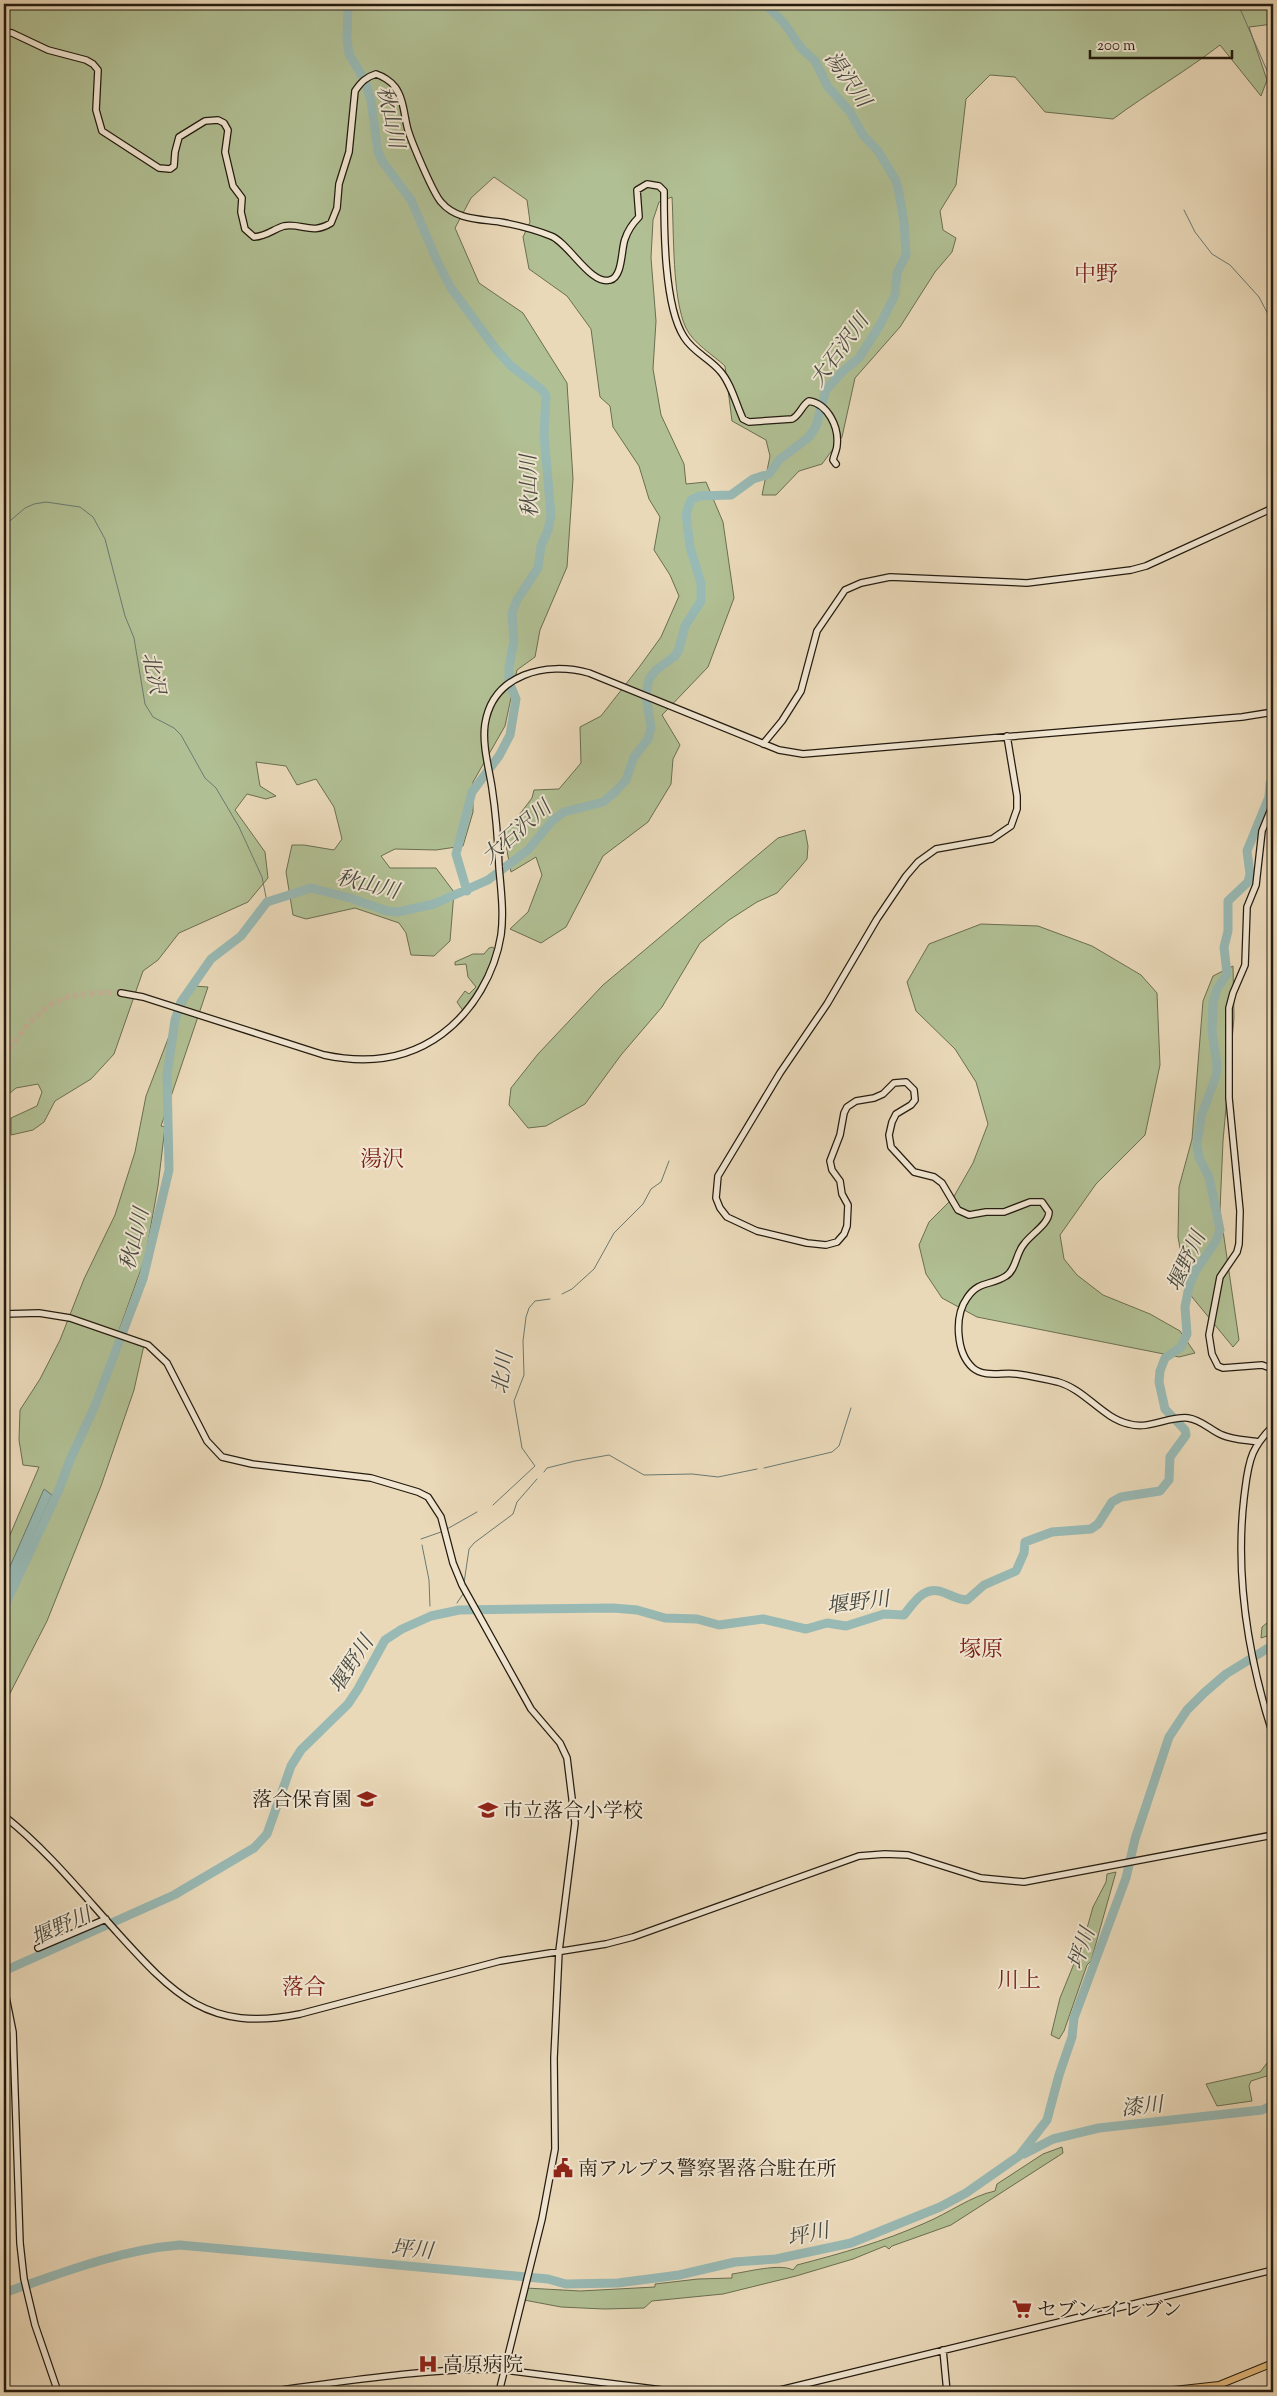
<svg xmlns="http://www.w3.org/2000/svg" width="1277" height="2396" viewBox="0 0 1277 2396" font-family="'Sorts Mill Goudy','Noto Serif JP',serif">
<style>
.green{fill:#b1c094;stroke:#6a6e52}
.water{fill:#98b9b4;stroke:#6a7a72}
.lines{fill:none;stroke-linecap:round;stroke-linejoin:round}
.stream{stroke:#6a7a72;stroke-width:1}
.river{stroke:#98b9b4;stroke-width:9}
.secondary-tunnel{stroke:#c2b397;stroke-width:5.5;stroke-dasharray:5.5 3;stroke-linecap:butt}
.secondary-casing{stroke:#241b0f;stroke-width:8}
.primary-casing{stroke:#241b0f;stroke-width:8}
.secondary{stroke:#f1e6d2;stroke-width:5.5}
.primary{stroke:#e5bc7c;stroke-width:6}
.labels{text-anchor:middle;stroke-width:4;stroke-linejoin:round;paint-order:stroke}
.poi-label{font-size:20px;fill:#241b0f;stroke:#f1e6d2;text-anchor:start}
.water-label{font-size:21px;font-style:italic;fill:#474a41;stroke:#f1e6d2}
.quarter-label{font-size:22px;fill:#7a1f14;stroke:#f1e6d2}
</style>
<rect width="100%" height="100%" fill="#ead9b9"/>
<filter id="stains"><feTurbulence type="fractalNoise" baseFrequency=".004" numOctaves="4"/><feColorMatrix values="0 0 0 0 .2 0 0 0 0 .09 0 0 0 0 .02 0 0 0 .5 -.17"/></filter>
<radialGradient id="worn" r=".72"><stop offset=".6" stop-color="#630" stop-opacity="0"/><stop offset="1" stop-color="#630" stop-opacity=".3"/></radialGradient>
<!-- green -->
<path class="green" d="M4,4H1273V24L1249,27L1267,80L1261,96L1220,45C1185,72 1148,93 1113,119L1045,112L1015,77L990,75L966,99L956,185L940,211L943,230L956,238L952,252L935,272L900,327L855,378L842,437L822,464L799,471L776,495H762L770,456L766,440L732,421L725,366C713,355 693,343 686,328C672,299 674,231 672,197L659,202L653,220L651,258L656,321L653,369L661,415L684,464L686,484L706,482L723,522L734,598L708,667L662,715L680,745L673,759L671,784L648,822L603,856L566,927L541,943L510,929L528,912L542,875L536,857L511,872L504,835L532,798L534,790L559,789L581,763L580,727L601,716L640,666L661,637L679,596L670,575L654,550L660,517L649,499L639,466L613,427L610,406L600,397L591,329L567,296L529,269L523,237L530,222L527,200L494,177L471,198L455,228L479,283L523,313L567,383L573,479L567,567L540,630L535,657L517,670L505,726L473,782V812L463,846L436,850L395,849L381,856L390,868H436L454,892L450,941L434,956L411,955L406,933L399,923L355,908L306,919L293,915L286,872L292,845H304L334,850L342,839L334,807L316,779L297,785L286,766L256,762L260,786L276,796L266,799L247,794L235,810L265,852L268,878L248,902L179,933L158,960L143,971L114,1054L91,1079L55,1101L44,1122L33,1130L11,1135V1118L37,1106L42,1092L38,1084L16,1088L4,1098Z
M805,830L808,846L807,859L797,871L777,893L757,902L729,920L700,943L662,1007L621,1055L585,1104L546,1126L528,1128L509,1105L511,1088L538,1054L603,985L778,838Z
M981,924L1038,926L1092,946L1141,975L1157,993L1160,1065L1145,1135L1096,1184L1060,1235L1064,1259L1077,1275L1103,1295L1150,1314L1180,1331L1195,1353L1179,1357L977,1317L942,1298L926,1274L919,1245L929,1222L953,1198L973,1163L988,1124L976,1082L955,1049L916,1011L907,982L929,944Z
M493,947L495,950C489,973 477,992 464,1012L457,1002L465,991L469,994L476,987L468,977L466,964L455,965V962L473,954H484L489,948Z
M1233,966L1234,1018L1223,1141L1220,1210L1239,1340L1233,1347L1188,1292L1178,1237L1179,1187L1192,1139L1203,1001L1213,976Z
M194,986L208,987L161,1126L165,1127L158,1186L145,1258L117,1336L144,1345L134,1390L101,1486L47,1621L4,1705V1549L39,1467L23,1465L19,1440L20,1410L40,1379L60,1340L84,1279L115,1215L135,1152L146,1096L173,1026Z
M1273,1618V1634L1261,1638L1262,1627Z
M1116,1872L1091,1961L1087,1965L1064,2031L1059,2039L1051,2035L1060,1998L1084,1939L1093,1907L1106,1882L1107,1874Z
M1271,2058H1273V2074L1251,2081L1249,2086L1252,2101L1217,2106L1206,2084L1260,2072Z
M1062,2147L1063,2153L951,2225L892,2246L889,2249L885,2246L853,2259L796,2276L723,2294L652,2301L644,2308L604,2309L561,2307L524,2300L526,2288L580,2291L655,2287V2284L698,2279L732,2278V2274C747,2272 780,2263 793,2270L797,2265C843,2253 882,2242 925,2223C949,2213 971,2196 995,2191L997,2184L1043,2154Z"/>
<!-- water -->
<path class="water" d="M44,1489L52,1495L4,1600V1580Z"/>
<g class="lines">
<!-- stream -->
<path class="stream" d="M1238,4L1268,73V88L1273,104
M1184,210L1195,232L1212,254L1230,265L1259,297L1271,320L1273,355
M4,526L25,508L34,504L46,502L80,507L93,517L105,539L125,616L134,638L145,704L153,717L174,728L181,735L205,778L216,788L239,827L262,877L267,902
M562,1294L572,1289L594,1269L614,1233L643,1204L651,1189L661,1182L669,1161
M764,1468L832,1452L839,1446L851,1408
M544,1472L547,1468L575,1461L609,1455L644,1475L692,1474L718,1477L757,1469
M493,1505L535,1466L522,1448L514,1401L524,1375L523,1341L526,1317L529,1308L535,1301L550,1299
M447,1529L477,1512
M421,1539L441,1532
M422,1545L429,1580L430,1606
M464,1583L469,1549L474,1543L513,1514L517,1502L537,1479
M457,1603L463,1594
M446,1612L449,1610"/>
<!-- river -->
<path class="river" d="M348,4L347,40L349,54L365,81L371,101L378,152L382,161L411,200L438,263L451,288L495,348L511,366L542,390L546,396L544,434L551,515L548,530L541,546L538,568L517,600L512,613L514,641L509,667V682L516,699L510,735L499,756L472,792L456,854L467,891
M4,1607L58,1492L70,1460L94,1408L143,1279L169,1170L167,1075L175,1020L181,1002L211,959L241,936L267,902L311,888L350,898L387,911L398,912L434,904L488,880L528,850L552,821L564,812L603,802L615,792L626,780L634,757L648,739L651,728L646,695L649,679L656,670L675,656L679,649L685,626L701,601V583L690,547L686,514L691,500L699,496L731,495L753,479L769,474L779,460L809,437L816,426L826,390L842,372L859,358L880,325L895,295L897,273L906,255L904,222L898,187L895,179L878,151L863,135L850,112L828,87L815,61L801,48L784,23L765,4
M4,1971L174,1895L254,1848L267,1834L291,1766L301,1750L348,1704L358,1689L385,1640L402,1629L431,1616L459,1610L613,1608L637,1610L665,1618L697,1619L719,1625L763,1619L806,1629L827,1623L846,1626L884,1614L904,1615C915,1601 925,1584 945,1593C952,1596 959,1600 967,1600L984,1585L1016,1571L1024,1553L1025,1542L1052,1532L1091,1529L1098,1524L1112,1502L1121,1497L1160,1491L1169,1480L1170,1457L1186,1435L1185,1430L1165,1409L1159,1382L1160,1371L1165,1358L1181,1347L1187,1334L1185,1307L1189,1287L1195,1272L1216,1241L1220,1230L1209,1177L1199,1158L1197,1145L1201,1117L1216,1076L1217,1066L1212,1031L1213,1002L1217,989L1227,974L1224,947L1228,931V901L1248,882L1250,874L1247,851L1269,797L1270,784L1273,777
M1024,2154L1053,2139L1099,2128L1262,2110L1273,2105
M4,2293C61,2273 119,2250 180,2245L548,2279L566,2284L618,2283L679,2275L735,2262L776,2259L851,2243L940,2207L966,2193L1019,2156L1047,2120L1059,2075L1072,2037L1074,2018L1126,1878L1135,1839L1169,1737L1187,1710L1204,1693L1226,1674L1273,1645"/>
<!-- secondary-tunnel -->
<path class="secondary-tunnel" d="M4,1056C42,1004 53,991 121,993"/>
<defs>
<path id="secondary" d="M4,32L12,33L48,50L86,60L93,64L98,70L96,110L102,131L159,168L170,169L174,166L175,152L179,137L205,121L218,120L224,123L228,130L225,152L233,186L242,198L241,212L245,229L254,237C268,236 273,229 284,226C302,223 312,235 331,223L337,208L339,184L349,152L355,91C361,82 366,77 376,74C382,76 391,81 395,87C404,99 404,116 408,130C412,143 433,193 441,202C456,220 480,219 500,222C517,225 536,230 551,236C569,243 591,286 610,280C623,277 621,249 625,239C628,230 632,224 639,217L637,190L647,184L659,186L664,191C664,229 664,306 684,337C693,352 709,358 720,371C731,383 736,404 743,419L749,422L792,419C800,415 802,405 809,401C828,404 839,427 837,445C837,450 834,455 833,460L836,464
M1007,736L1017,796V809L1011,826L992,839L936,849L918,862L906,876L877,919L827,1004L780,1073L718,1176L716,1198L720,1208L727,1217L757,1231L807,1243L826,1245L837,1242L844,1234L847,1226L848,1205L842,1194L840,1181L832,1170L830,1161L840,1135L844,1113L847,1107L856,1101L874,1098L883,1094L894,1083L906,1082L914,1090L915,1100L911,1105L896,1114L892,1122L889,1135L891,1147L914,1172L934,1177L942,1183L958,1210L969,1215L986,1212H1004L1030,1202H1042L1049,1212C1049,1224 1031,1234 1024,1244C1016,1253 1016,1270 1006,1276C991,1286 979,1280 967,1298C954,1316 956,1353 973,1368C985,1378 1002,1372 1017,1374C1030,1376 1045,1379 1058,1382C1086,1390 1102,1418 1129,1424C1149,1430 1168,1416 1188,1418C1202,1420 1210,1430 1222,1435C1233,1440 1247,1440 1259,1442
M763,744L782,721L801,691L817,631L845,590L861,583L890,577L1027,583L1131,570L1146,566L1273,508
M1273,804L1262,831L1256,885L1247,907L1245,965L1233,993L1229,1008V1098L1240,1211L1239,1244L1237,1252L1220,1277L1209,1335L1212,1354L1218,1366L1223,1368L1262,1365L1273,1369
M121,993L143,997L324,1055C366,1064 407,1060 442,1034C473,1011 495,973 501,935C504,913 501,890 499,867C498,841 496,814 492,788C489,768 482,745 485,724C493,674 546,661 589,673L779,750L803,754L1242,717L1273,712
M4,1314L39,1313L70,1318L148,1345L167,1363L207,1441L222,1457L252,1464L371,1478L418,1492L428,1497L441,1517L453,1563L462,1585L531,1709L560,1743L567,1758L575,1823L559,1951L554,2058L555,2149L542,2219L499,2392
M1273,1426C1265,1434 1258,1442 1253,1453C1247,1467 1246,1483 1244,1498C1235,1577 1249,1660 1273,1735
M4,1816C46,1849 80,1891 115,1930C173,1994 207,2033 300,2014L500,1961L606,1944L633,1937L859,1856L885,1854L908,1855L981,1878L1024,1882L1273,1835
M38,1948L106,1919
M4,1987L13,2032L20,2243L24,2279L35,2325L58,2392
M943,2350L947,2392
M265,2392C342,2382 419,2369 496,2369L678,2392
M772,2392L1273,2270"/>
<path id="primary" d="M1155,2392L1219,2385L1273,2363"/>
</defs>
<!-- secondary casing -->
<use href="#secondary" class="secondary-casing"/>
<!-- primary casing -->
<use href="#primary" class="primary-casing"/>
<!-- secondary -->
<use href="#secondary" class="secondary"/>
<!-- primary -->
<use href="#primary" class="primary"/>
</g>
<!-- icons -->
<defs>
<symbol id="school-bare" viewBox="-9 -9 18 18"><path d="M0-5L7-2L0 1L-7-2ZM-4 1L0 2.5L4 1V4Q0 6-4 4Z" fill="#8f2418" stroke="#f1e6d2" stroke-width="2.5" paint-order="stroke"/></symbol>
<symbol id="civic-bare" viewBox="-9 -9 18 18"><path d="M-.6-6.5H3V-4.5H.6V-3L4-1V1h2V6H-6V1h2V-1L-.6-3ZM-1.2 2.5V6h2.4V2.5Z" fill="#8f2418" stroke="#f1e6d2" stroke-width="2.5" paint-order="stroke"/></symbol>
<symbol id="supermarket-bare" viewBox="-9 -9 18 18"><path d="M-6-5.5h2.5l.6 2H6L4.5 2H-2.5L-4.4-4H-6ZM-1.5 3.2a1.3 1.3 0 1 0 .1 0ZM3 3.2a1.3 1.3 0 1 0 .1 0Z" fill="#8f2418" stroke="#f1e6d2" stroke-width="2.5" paint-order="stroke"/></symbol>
<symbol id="hospital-bare" viewBox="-9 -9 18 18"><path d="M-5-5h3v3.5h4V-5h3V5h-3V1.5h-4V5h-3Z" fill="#8f2418" stroke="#f1e6d2" stroke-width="2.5" paint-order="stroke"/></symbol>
</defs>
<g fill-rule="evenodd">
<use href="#school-bare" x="353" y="1785" width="28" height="28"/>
<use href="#school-bare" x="474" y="1796" width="28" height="28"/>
<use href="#civic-bare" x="549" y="2154" width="28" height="28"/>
<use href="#supermarket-bare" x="1008" y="2295" width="28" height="28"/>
<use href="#hospital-bare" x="414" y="2350" width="28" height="28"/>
</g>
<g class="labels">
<!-- poi labels -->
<g class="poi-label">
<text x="352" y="1806" text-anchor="end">落合保育園</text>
<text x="503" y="1817">市立落合小学校</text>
<text x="578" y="2175">南アルプス警察署落合駐在所</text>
<text x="1037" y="2316">セブン-イレブン</text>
<text x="443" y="2371">高原病院</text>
</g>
<!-- water labels -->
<g class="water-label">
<text transform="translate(848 79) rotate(55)" y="7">湯沢川</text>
<text transform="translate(391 117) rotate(78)" y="7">秋山川</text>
<text transform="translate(839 350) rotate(-54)" y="7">大石沢川</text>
<text transform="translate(529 486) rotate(-92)" y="7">秋山川</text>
<text transform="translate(154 673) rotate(79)" y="7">北沢</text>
<text transform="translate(516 832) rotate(-41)" y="7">大石沢川</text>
<text transform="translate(368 884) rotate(14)" y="7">秋山川</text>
<text transform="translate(134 1239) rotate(-76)" y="7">秋山川</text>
<text transform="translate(1186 1261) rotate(-65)" y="7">堰野川</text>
<text transform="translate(502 1373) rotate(-82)" y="7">北川</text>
<text transform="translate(858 1602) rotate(-7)" y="7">堰野川</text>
<text transform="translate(351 1664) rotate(-57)" y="7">堰野川</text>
<text transform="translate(61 1926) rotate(-24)" y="7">堰野川</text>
<text transform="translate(1081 1948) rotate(-70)" y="7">坪川</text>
<text transform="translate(1142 2106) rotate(-6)" y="7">漆川</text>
<text transform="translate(808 2234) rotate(-12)" y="7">坪川</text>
<text transform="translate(412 2249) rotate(5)" y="7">坪川</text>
</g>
<!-- quarter labels -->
<g class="quarter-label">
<text x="1096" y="281">中野</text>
<text x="382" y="1166">湯沢</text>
<text x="981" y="1656">塚原</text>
<text x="1019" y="1987">川上</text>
<text x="304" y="1994">落合</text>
</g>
</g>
<!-- margin -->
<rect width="1277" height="2396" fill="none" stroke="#ead9b9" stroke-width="20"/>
<rect x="5" y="5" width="1267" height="2386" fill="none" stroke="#241b0f" stroke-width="2.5"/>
<rect x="10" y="10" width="1257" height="2376" fill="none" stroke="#241b0f"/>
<!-- scale -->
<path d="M1090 50v8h142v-8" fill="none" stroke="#241b0f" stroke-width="2.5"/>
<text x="1097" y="50" font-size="15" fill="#241b0f" stroke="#f1e6d2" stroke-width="4" paint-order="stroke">200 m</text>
<rect width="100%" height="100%" filter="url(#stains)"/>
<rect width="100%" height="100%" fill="url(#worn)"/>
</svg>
